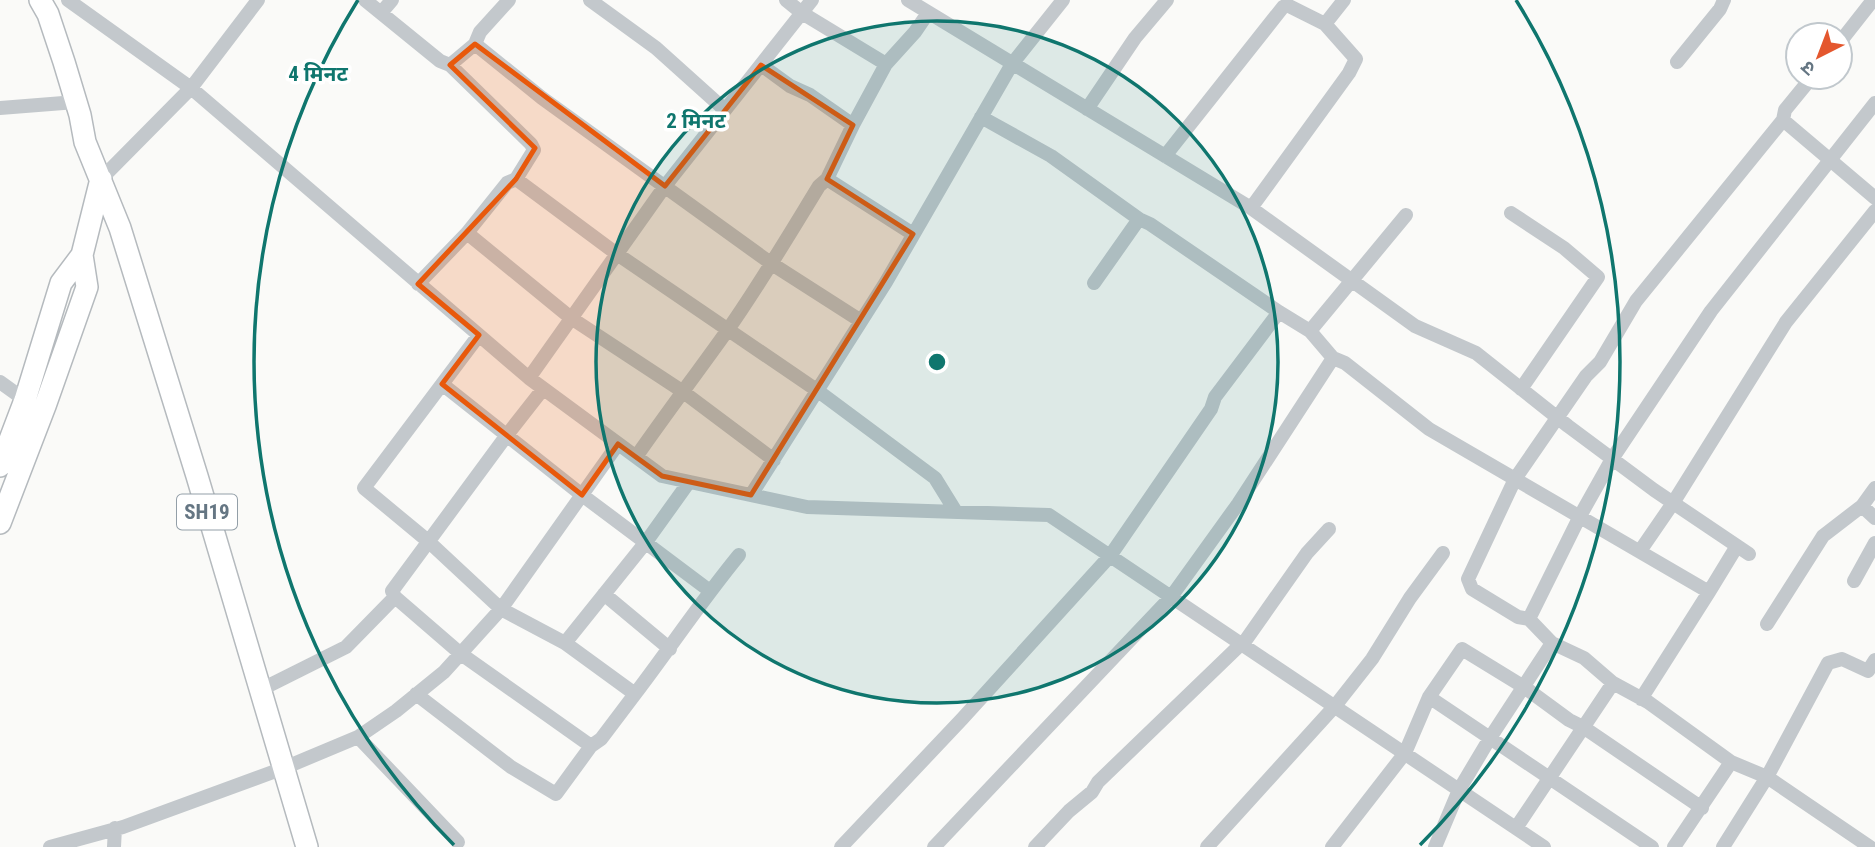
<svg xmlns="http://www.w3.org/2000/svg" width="1875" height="847" viewBox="0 0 1875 847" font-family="'Roboto Condensed','Noto Sans Devanagari',sans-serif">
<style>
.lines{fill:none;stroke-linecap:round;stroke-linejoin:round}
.primary-casing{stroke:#b5babe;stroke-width:24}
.minor{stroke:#c3c8cc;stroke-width:14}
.primary{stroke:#fff;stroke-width:21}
.marked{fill:#e8590c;fill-opacity:0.2;stroke:#e8590c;stroke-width:5;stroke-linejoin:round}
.ring{fill:none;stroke:#0f766e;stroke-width:3.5}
.labels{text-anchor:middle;stroke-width:7;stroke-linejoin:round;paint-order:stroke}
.shield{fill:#fff;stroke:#939fa8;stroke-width:2}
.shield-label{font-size:21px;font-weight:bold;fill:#657683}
.centre{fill:#0f766e;stroke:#fff;stroke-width:3.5}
.ring-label{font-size:21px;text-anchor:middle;font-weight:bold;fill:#0f766e;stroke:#fff;stroke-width:7;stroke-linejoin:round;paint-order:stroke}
</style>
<rect width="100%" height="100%" fill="#fafaf8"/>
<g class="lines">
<defs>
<path id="primary" d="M40,0L48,14L64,62L80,115L85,142L120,228L197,476L307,847
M0,466L25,400L61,283L82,255
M0,523L45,406L87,287L82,255L101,179"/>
</defs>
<!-- primary casing -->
<use href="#primary" class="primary-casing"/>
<!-- minor -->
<path class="minor" d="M68,0L191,88L529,378L662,476L807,507L1049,515L1544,847
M365,0L440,61L450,65L531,144L534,150L516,179L507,183L467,233L418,284
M590,0L656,48L725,110
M786,0L802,13L886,64
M908,0L1251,208L1415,326L1476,353L1568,426L1654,490L1749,554
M381,13L392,0
M1325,24L1344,0
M1840,42L1873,0
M475,44L542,98L772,264L861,321
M1677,62L1720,9L1724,0
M450,65L475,44L480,32L509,0
M761,65L790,86L810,95L853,125
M1812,77L1785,110L1783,120L1636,301L1600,362L1586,376L1515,479L1468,579L1472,589L1518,617L1529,619L1552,643L1584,658L1613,683L1648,702L1731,762L1767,777L1870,847
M0,108L76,102
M1087,109L1135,38L1167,0
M981,117L1051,156L1139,219L1150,224L1279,312L1310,331L1333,358L1345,363L1429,429L1709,592
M1783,120L1875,198
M1165,156L1283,7L1287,5L1325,24L1356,59L1349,73L1251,208
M101,179L191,88L258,0
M516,179L617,254L818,391L935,478L956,512
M827,179L913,234
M1511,213L1564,248L1598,277L1521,389
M467,233L571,318L682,391L774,460
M1094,283L1139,219
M1310,331L1406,215
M479,335L364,488L428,541L501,609L565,643L635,694C670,648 702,600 739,555
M529,378L665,186L812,0
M0,382L25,400
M442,384L582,495L710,591
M543,389L507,435L392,591L395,597L461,654L591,746
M636,457C666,414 697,373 727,331C760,284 789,235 819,186L827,179L853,125L886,64L915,32L928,13
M751,495L886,282L1012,64L1063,0
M1862,506L1875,518
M1640,551L1673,503L1786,322L1875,211
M1854,581L1875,543
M604,594L670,649
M1529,619L1580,516L1612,459L1711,311L1875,103
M1767,624L1823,536L1862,506L1875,488
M565,643L646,542L689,482
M260,690L346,647L395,597
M416,694L511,767L556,794L591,746L601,739L635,694
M1429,697L1652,847
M1641,699L1709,592L1737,546
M358,737L458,842
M1516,828L1613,683
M50,847L123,827L284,768L358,737L396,711L444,672L501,609L618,444
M114,847L115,828
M841,847L962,719L1110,556L1211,409L1215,397L1279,312
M934,847L1171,597L1238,504L1333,358
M1035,847L1069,811L1092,792L1098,782L1238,647L1243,644L1307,553L1329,529
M1207,847L1335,706L1372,659L1410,598L1443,553
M1332,847L1405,753L1429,697L1462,649L1524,687L1569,720L1583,727L1702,808
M1435,847L1459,790L1490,738L1552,643
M1674,847L1731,762
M1723,847L1767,777L1828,663L1842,659L1868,671L1875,660"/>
<!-- primary -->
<use href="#primary" class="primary"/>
</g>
<!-- marked area -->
<path class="marked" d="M475,44L665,186L761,65L853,125L827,179L913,234L751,495L662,476L618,444L582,495L442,384L479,335L418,284L516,179L535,148L450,65Z"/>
<!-- distance rings -->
<circle cx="937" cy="362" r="341" fill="#0f766e" fill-opacity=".12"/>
<g class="ring">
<circle cx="937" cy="362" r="341"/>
<path d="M454 845A683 683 0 0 1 358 0M1516 0A683 683 0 0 1 1420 845"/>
</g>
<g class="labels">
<!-- shield labels -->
<rect class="shield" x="177" y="494.5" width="60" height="35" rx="5"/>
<g class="shield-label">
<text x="207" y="519">SH19</text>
</g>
</g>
<circle cx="937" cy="362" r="10" class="centre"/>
<g class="ring-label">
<text x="318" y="81">4 मिनट</text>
<text x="696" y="128">2 मिनट</text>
</g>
<!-- north arrow -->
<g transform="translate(1819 56) rotate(222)"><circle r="33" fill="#ffffff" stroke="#c1c8cd" stroke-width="2"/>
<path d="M0-5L12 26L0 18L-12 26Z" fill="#e4572e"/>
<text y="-10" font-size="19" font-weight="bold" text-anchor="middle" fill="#657683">उ</text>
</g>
</svg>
